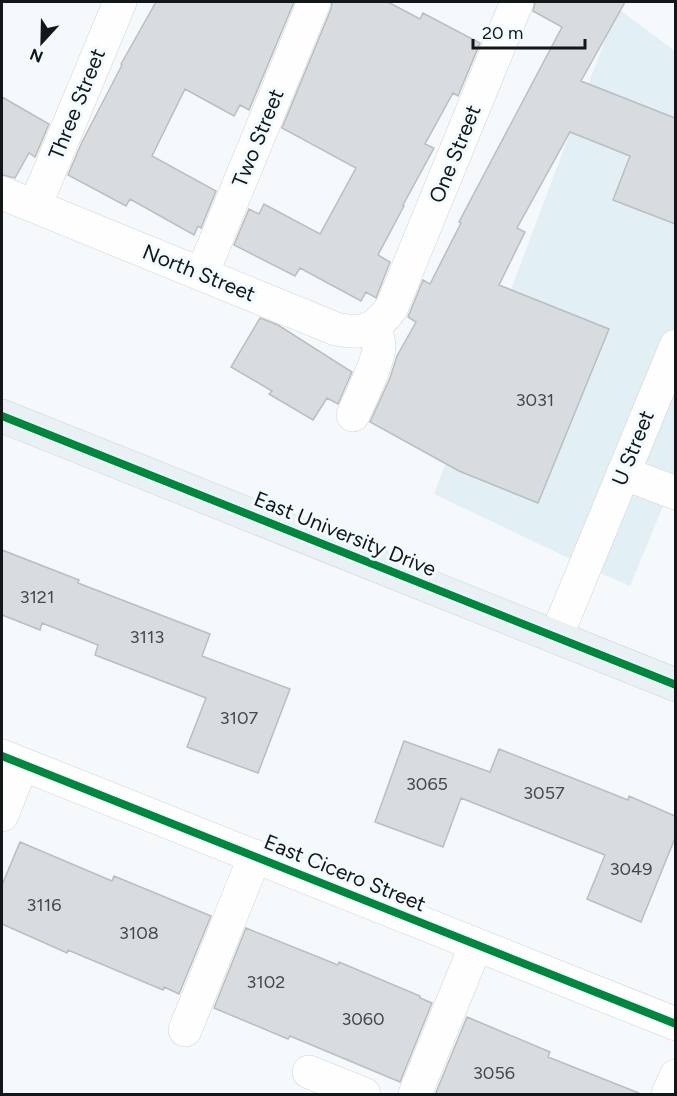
<svg xmlns="http://www.w3.org/2000/svg" width="677" height="1096" viewBox="0 0 677 1096" font-family="Figtree,sans-serif">
<style>
.built{fill:#e2f0f6}
.building{fill:#d8dcde;stroke:#b9bec0;stroke-width:1.5}
.lines{fill:none;stroke-linecap:round;stroke-linejoin:round}
.minor-casing{stroke:#d0d4d6;stroke-width:34}
.major-casing{stroke:#d0d3d4;stroke-width:34}
.minor{stroke:#fefefe;stroke-width:33}
.major{stroke:#e9f1f4;stroke-width:33}
.cycleway-casing{stroke:#f2fafe;stroke-width:11}
.cycleway{stroke:#00873e;stroke-width:8}
.labels{text-anchor:middle;stroke-width:6;stroke-linejoin:round;paint-order:stroke}
.number-label{font-size:18px;fill:#44484b}
.street-label{font-size:21px;fill:#12171a;stroke:#f2fafe}
</style>
<rect width="100%" height="100%" fill="#f5f9fb"/>
<!-- built -->
<path class="built" d="M617,8L675,51V477L630,586L602,574L434,494Z"/>
<!-- building -->
<path class="building" d="M156,2H294L249,110L240,105L234,116L185,89L152,156L216,191L201,228L198,226L194,235L130,199L126,206L68,175L82,142L122,65L121,64Z
M332,2H388L420,19L423,13L480,43L458,96L453,93L425,144L434,148L403,205L404,206L378,255L390,262L376,298L366,292L361,301L300,268L295,276L234,245L249,209L259,214L264,204L320,234L356,168L282,128L331,9Z
M535,2H625L581,81L675,118V224L613,200L630,156L570,132L517,228L525,232L499,285L609,329L538,503L459,471L370,422L390,378L397,356L416,322L408,317L423,280L430,284L461,223L459,222L562,27L533,11Z
M2,97L49,124L35,157L29,153L15,178L2,175Z
M260,318L278,325L352,372L338,404L327,398L313,420L269,394L272,391L231,367Z
M2,550L79,580L78,583L210,634L202,656L290,689L258,773L187,747L206,698L95,655L98,645L42,623L40,630L2,615Z
M404,741L490,772L499,749L628,800L629,796L675,816V838L641,922L587,899L605,855L461,798L443,847L375,822Z
M20,842L112,881L114,876L211,916L179,994L164,987L163,990L68,950L67,953L2,924V885Z
M246,928L338,965L339,962L420,996V998L432,1003L400,1082L290,1036L288,1039L214,1008Z
M467,1017L550,1052L548,1057L639,1093V1095H435Z"/>
<g class="lines">
<defs>
<path id="minor" d="M2,193L336,329C363,335 376,330 392,307L517,2
M35,206L120,2
M202,274L314,2
M353,415C360,399 379,362 379,346C379,339 376,333 374,327
M623,473L676,493
M556,637L676,346
M2,756L676,1024
M2,815L22,764
M185,1030L255,856
M309,1072L364,1094
M415,1094L476,945
M668,1094L676,1076"/>
<path id="major" d="M2,416L676,685"/>
</defs>
<!-- minor casing -->
<use href="#minor" class="minor-casing"/>
<!-- major casing -->
<use href="#major" class="major-casing"/>
<!-- minor -->
<use href="#minor" class="minor"/>
<!-- major -->
<use href="#major" class="major"/>
<defs>
<path id="cycleway" d="M2,416L676,685
M2,756L676,1024"/>
</defs>
<!-- cycleway casing -->
<use href="#cycleway" class="cycleway-casing"/>
<!-- cycleway -->
<use href="#cycleway" class="cycleway"/>
</g>
<g class="labels">
<!-- number labels -->
<g class="number-label">
<text x="535" y="406">3031</text>
<text x="37" y="603">3121</text>
<text x="147" y="643">3113</text>
<text x="239" y="724">3107</text>
<text x="427" y="790">3065</text>
<text x="544" y="799">3057</text>
<text x="631" y="875">3049</text>
<text x="44" y="911">3116</text>
<text x="139" y="939">3108</text>
<text x="266" y="988">3102</text>
<text x="363" y="1025">3060</text>
<text x="494" y="1079">3056</text>
</g>
<!-- street labels -->
<g class="street-label">
<text transform="translate(77 104) rotate(-68)" y="7">Three Street</text>
<text transform="translate(258 138) rotate(-68)" y="7">Two Street</text>
<text transform="translate(455 154) rotate(-68)" y="7">One Street</text>
<text transform="translate(199 273) rotate(22)" y="7">North Street</text>
<text transform="translate(633 448) rotate(-68)" y="7">U Street</text>
<text transform="translate(345 534) rotate(22)" y="7">East University Drive</text>
<text transform="translate(345 873) rotate(22)" y="7">East Cicero Street</text>
</g>
</g>
<!-- border -->
<rect width="677" height="1096" fill="none" stroke="#12171a" stroke-width="6"/>
<!-- north arrow -->
<g transform="translate(42 42) rotate(202)" stroke="#f2fafe" stroke-width="4.5" paint-order="stroke">
<path d="M0-4.5L10 22L0 15L-10 22Z" fill="#12171a"/>
<text y="-9" font-size="16" font-weight="bold" text-anchor="middle" fill="#12171a">N</text>
</g>
<!-- scale -->
<path d="M473 39v9h112v-9" fill="none" stroke="#12171a" stroke-width="3"/>
<text x="482" y="39" font-size="18" fill="#12171a" stroke="#f2fafe" stroke-width="4.5" paint-order="stroke">20 m</text>
</svg>
